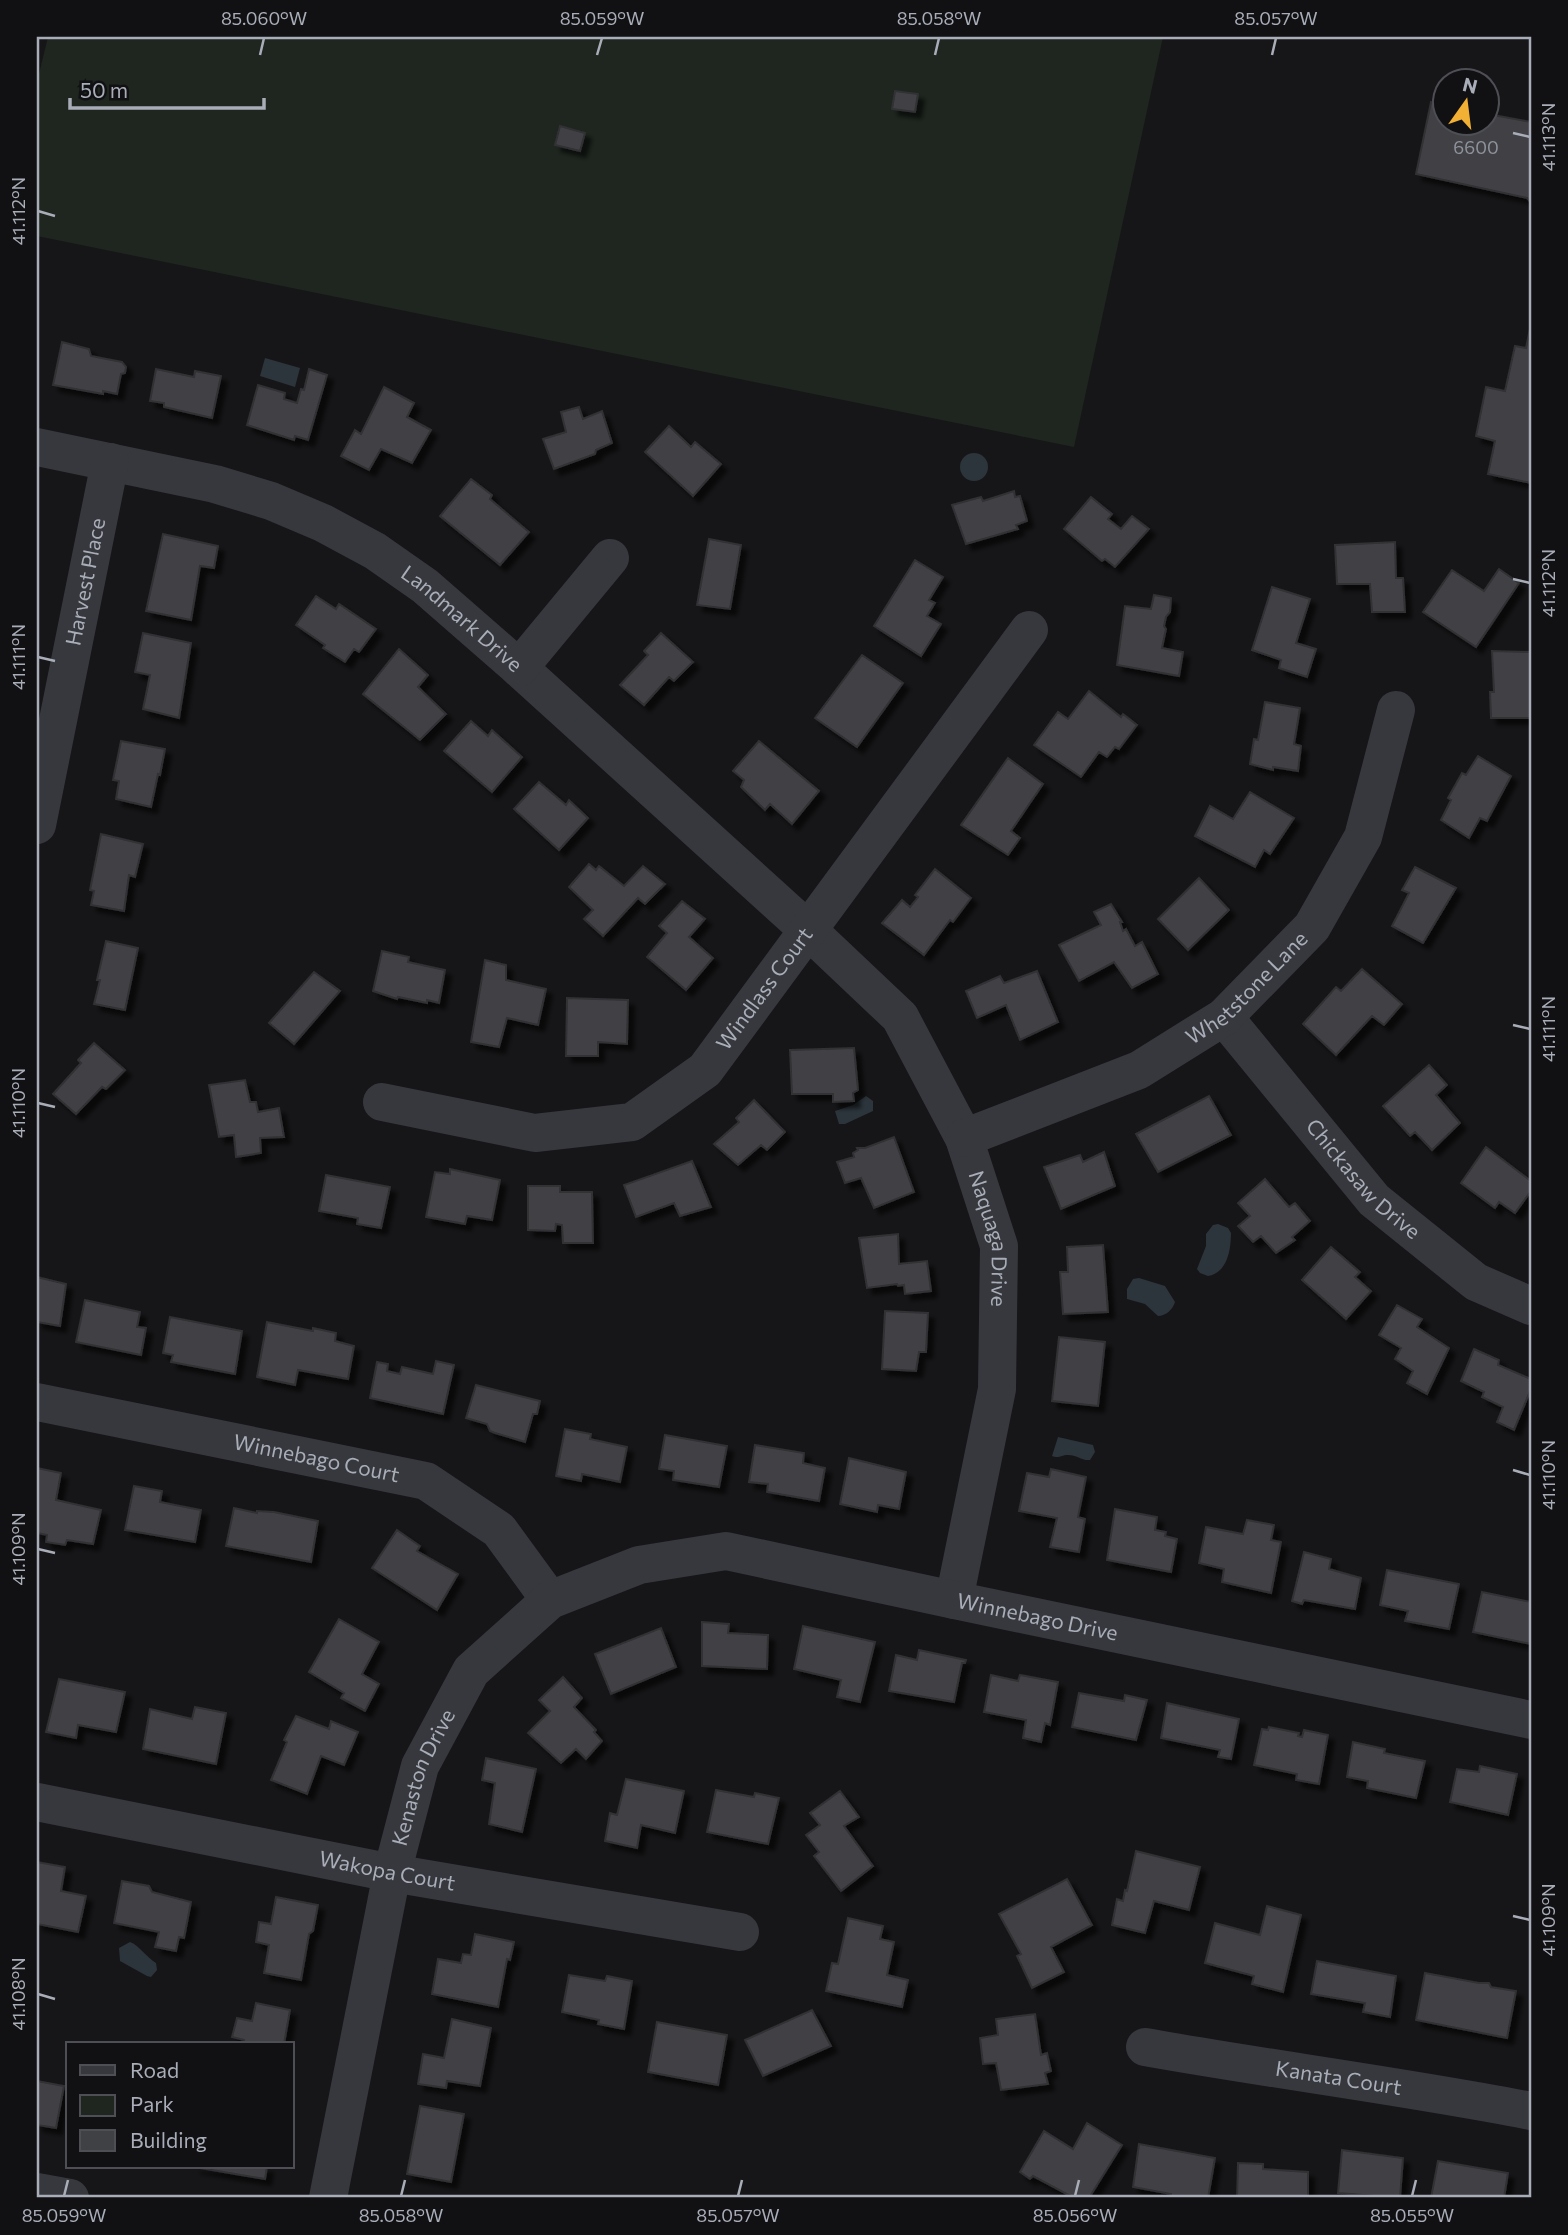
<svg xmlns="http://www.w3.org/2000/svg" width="1568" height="2235" viewBox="0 0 1568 2235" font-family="Commissioner,sans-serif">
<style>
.green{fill:#1e261f}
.water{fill:#2c353c}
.building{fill:#404145;stroke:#303034;stroke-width:2;filter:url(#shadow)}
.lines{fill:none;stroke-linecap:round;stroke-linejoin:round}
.minor{stroke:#37383d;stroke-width:38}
.ticks{fill:none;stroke:#a8adb8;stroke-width:2.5}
.labels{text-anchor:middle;stroke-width:6;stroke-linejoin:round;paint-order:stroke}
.number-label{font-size:18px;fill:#8e929b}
.street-label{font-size:21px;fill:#a8adb8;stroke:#111113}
.neatline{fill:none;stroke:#a8adb8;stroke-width:2.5}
.ticks-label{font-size:18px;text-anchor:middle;fill:#a8adb8}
</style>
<defs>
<filter id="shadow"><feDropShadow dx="6" dy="6" stdDeviation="2" flood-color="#0009"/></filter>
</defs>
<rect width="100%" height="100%" fill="#161618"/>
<!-- green -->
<path class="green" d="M48,37H1163L1074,447L37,236V82Z"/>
<!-- water -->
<path class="water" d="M265,358L300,368L295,387L260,376Z
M960 467a14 14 0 1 1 28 0a14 14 0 1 1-28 0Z
M866,1096L873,1101V1111L845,1124H839L835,1111L853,1105Z
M1218,1224L1228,1228L1231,1233C1231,1248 1228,1273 1208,1276L1200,1273L1197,1269L1206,1246V1234L1213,1225Z
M1139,1278L1165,1286L1175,1302C1173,1309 1166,1316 1158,1316L1145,1304L1127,1299V1289L1133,1279Z
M1058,1437L1093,1445L1095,1452L1090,1460C1082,1461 1077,1455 1068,1455C1061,1455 1059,1459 1052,1456Z
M130,1942C139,1945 146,1957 156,1963L157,1970L151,1977L147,1976L120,1961L119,1948Z"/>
<!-- building -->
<path class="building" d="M895,91L918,94L915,112L892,109Z
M1431,102L1446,105V122H1488V114L1531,122V203L1527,198L1416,174Z
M560,126L585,133L580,151L555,145Z
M1531,324V483L1488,474L1495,441L1476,436L1486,387L1505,391L1515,346L1526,348Z
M62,342L89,349L91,356L122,362L126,367L125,373L121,374L117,394L103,391V394L53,385Z
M156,369L194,377L195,371L221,376L212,418L164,407V403L150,401Z
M309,369L327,375L308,440L295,436L294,440L247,425L258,385L285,393L284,399L297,403L301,389L304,390Z
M384,387L414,403L407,417L431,430L412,463L381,449L369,470L341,456L355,430L361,434Z
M579,407L583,419L602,411L612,443L596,450L595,454L554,469L543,439L566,432L561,412Z
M669,426L691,447L695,442L721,464L693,496L645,452Z
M471,479L492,495L490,499L529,532L500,565L440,516Z
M1014,491L1015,497L1020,496L1027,521L1016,525L1018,529L966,544L952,505L981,497L983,501Z
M1091,497L1112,514L1108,519L1121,529L1132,516L1149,529L1115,567L1105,559L1102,561L1064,529Z
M163,534L218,546L214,568L200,566L191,620L146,611Z
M709,539L741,545L730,609L697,605Z
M1395,542L1396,578H1403L1405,612H1372L1370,584H1337L1335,545Z
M915,560L943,577L929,600L935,603L927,616L941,624L921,656L874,626Z
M1499,569L1519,583L1476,647L1423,612L1452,570L1484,591Z
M1272,587L1310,599L1296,643L1316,649L1307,677L1279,668L1281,660L1252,650Z
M1154,595L1171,598L1170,612L1166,617L1164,626L1166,629L1162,648L1183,652L1179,676L1117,665L1125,606L1151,609Z
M316,596L336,609L339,604L376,629L359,652L354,649L345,662L323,648L325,645L296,625Z
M143,633L191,643L179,718L143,709L150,675L135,672Z
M661,633L693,662L674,681L669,677L644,705L620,685L648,655L644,651Z
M399,649L428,675L418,687L446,714L420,740L363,694Z
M1492,651L1531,652V718H1491L1490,692H1494Z
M862,655L903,683L857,747L815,718Z
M1089,691L1121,717L1123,714L1137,725L1119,749L1115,747L1107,757L1099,752L1081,777L1034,745L1058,712L1068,719Z
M1265,702L1300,708L1294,744L1301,746L1298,771L1273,767V770L1250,764L1254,739L1258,740Z
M471,721L488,736L492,730L522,757L492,792L444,751Z
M121,741L165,749L160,775L158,774L151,807L116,799L119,781L113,780Z
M759,741L819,791L792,824L770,804L765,810L741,787L744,780L733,771Z
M1478,756L1511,776L1487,821L1480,818L1469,838L1441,820L1451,800L1448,798L1462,773L1466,775Z
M1008,758L1043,784L1011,831L1020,838L1008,855L961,825Z
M539,782L566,805L569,800L588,818L559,850L514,809Z
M1250,792L1294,818L1270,854L1264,850L1255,867L1195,836L1210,806L1233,819Z
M101,834L143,844L135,877L129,875L124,911L91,905L94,891L90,890Z
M589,864L596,870L599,866L624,886L643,866L665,884L645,904L638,898L603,936L584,919L593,910L569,887Z
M1415,867L1456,888L1423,943L1392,926L1409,893L1402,890Z
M935,869L971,898L953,922L950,920L924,955L882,923L902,900L910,907L918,897L915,895Z
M1199,878L1229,910L1188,950L1158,919Z
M682,901L705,919L689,937L713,958L686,990L647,957L667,933L659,926Z
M1111,904L1122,922H1120L1123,931L1126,929L1135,946L1142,942L1158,974L1132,988L1114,962L1079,981L1059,945L1101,925L1094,912Z
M106,941L138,948L125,1010L94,1004L100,980H97Z
M382,951L409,957L408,962L445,970L439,1003L427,1000V1003L398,997L397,999L373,991Z
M485,960L506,965V980L546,989L538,1025L507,1018L499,1047L471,1042Z
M1362,969L1402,1004L1384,1025L1372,1016L1336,1055L1303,1024L1336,987L1341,991Z
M1037,971L1058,1022L1020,1040L1006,1005L977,1018L966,991L1000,976L1004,983Z
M314,972L340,991L294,1044L269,1023Z
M567,998L628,1000L627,1044L598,1042V1056H566Z
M94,1043L125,1070L106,1089L102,1087L76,1114L53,1094L81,1063L78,1060Z
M854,1048L858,1090L853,1093L854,1101L833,1102V1094H792L790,1050Z
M1429,1065L1447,1085L1436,1095L1460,1123L1432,1150L1415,1132L1410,1136L1383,1106Z
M245,1080L250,1102H256L258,1112L279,1108L284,1137L260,1138L261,1153L236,1157L234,1135L219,1137L209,1085Z
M1209,1096L1231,1135L1158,1172L1136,1134Z
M754,1100L785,1132L767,1150L761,1145L738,1165L714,1144L739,1122L736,1118Z
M894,1137L914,1192L874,1208L861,1178L845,1183L837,1162L854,1157L853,1153L858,1150L857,1148H865Z
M1486,1147L1531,1181V1191L1515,1213L1499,1202L1495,1208L1461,1183Z
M1104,1152L1115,1186L1061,1209L1044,1167L1080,1155L1083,1162Z
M692,1161L711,1207L680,1216L674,1203L636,1217L624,1185Z
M450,1169L500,1180L492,1220L467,1216L465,1224L426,1217L435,1172L450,1174Z
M326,1175L390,1187L381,1228L357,1224L358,1218L319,1211Z
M1265,1179L1289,1207L1295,1203L1310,1221L1292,1237L1295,1240L1276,1253L1261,1236L1253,1242L1238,1226L1250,1216L1238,1203Z
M528,1186H560V1192H592L593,1243H563L562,1225L556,1224L555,1231L528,1230Z
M898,1234L899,1264L927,1261L931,1291L905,1294L904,1285L898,1286L897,1284L867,1288L859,1238Z
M1103,1245L1108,1312L1063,1314L1060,1272H1068L1067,1247Z
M1331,1247L1360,1272L1355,1277L1371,1291L1346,1319L1302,1280Z
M37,1277L66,1284L60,1326L37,1322Z
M85,1300L140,1312L137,1327L146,1328L141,1355L76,1342Z
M1397,1305L1422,1319L1417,1327L1449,1348L1427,1394L1407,1383L1413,1371L1395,1359L1401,1348L1379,1335Z
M885,1311L928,1313L926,1352H919L916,1371L882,1369Z
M170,1317L242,1331L235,1374L171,1362L173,1355L163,1353Z
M267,1322L313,1331V1328L336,1333L335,1341L354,1346L348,1379L298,1370L295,1385L257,1377Z
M1059,1337L1105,1342L1098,1406L1052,1401Z
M1474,1349L1499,1360L1498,1365L1531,1379V1389L1514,1430L1497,1422L1503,1407L1482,1397L1484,1392L1461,1381Z
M436,1361L454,1365L443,1414L370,1398L377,1362L388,1364L387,1371L400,1374L402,1367L433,1374Z
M476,1385L540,1401L537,1414H533L525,1442L495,1433L490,1431L487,1424L466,1418Z
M565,1429L591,1434L590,1439L627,1447L620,1482L582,1474L581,1481L556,1476Z
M665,1435L727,1446L719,1487L673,1480L674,1471L659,1469Z
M755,1445L804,1453L803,1463L825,1468L819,1501L767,1492L768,1484L749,1482Z
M849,1458L906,1472L899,1509L878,1505L877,1512L840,1504Z
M37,1468L61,1473L56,1500L101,1510L93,1544L67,1540L65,1545L46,1542L47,1535L37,1533Z
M1051,1469L1086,1477L1078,1517L1085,1519L1079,1552L1050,1547L1057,1518L1019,1511L1027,1473L1049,1477Z
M134,1486L162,1491L160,1502L201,1510L195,1542L125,1530Z
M234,1508L257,1513V1511L274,1512L318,1521L311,1562L226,1546Z
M1115,1509L1157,1517L1155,1530L1166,1532L1165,1536L1177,1539L1171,1572L1107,1560Z
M1247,1520L1274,1525L1271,1540L1281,1542L1271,1593L1222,1582L1224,1569L1199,1563L1206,1527L1243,1534Z
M397,1530L420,1546L417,1551L458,1574L437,1610L372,1568Z
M1304,1552L1331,1559L1329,1569L1361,1578L1355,1609L1304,1600L1302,1604L1292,1601Z
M1387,1570L1459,1584L1449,1629L1405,1621L1408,1611L1380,1605Z
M1482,1592L1531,1602V1644L1473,1632Z
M339,1619L379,1642L362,1674L379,1684L365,1711L341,1698L344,1693L309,1672Z
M702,1622L729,1624L728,1633L768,1635L767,1669L702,1666Z
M803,1626L875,1642L860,1702L837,1697L841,1680L794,1669Z
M661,1628L676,1667L611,1694L595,1654Z
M919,1650L966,1660L965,1663H962L954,1702L889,1691L896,1655L917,1660Z
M991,1675L1018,1681L1020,1675L1058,1682L1050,1725L1045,1723L1041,1742L1023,1738L1026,1720L984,1712Z
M563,1677L582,1698L574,1707L596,1730L594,1732L602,1741L586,1759L576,1749L561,1763L528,1733L550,1711L539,1700Z
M59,1679L125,1692L116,1732L78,1725L76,1738L46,1732Z
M1079,1693L1124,1701L1125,1695L1147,1700L1136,1740L1072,1727Z
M1167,1703L1239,1719L1231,1759L1218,1757L1220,1750L1161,1738Z
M195,1707L226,1713L216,1764L143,1749L150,1709L192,1719Z
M296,1716L329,1729L331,1721L358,1732L344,1765L321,1756L307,1794L271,1780L287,1742L284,1740Z
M1269,1727L1299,1733L1298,1736L1302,1737L1304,1730L1328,1735L1319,1784L1296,1780L1297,1774L1254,1765L1262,1729L1268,1730Z
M1353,1742L1385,1749L1384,1753L1425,1761L1416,1798L1367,1788L1368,1781L1347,1777Z
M486,1758L536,1769L522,1832L489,1824L495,1783L482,1780Z
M1480,1766L1517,1774L1508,1815L1450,1802L1457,1769L1479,1772Z
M626,1779L684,1791L675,1833L641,1825L637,1848L605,1841L610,1813L617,1815Z
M716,1790L754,1797L755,1793L779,1798L768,1844L707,1832Z
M840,1791L859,1817L844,1826L873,1866L841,1891L814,1856L819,1852L806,1835L820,1825L810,1813Z
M1136,1851L1200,1867L1189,1910L1154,1901L1145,1933L1112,1925L1117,1899L1123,1901L1125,1890L1127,1891Z
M37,1862L65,1867L61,1891L86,1896L78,1932L37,1924Z
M1067,1879L1092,1925L1051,1947L1064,1972L1032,1988L1017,1956L1021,1954L999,1914Z
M122,1881L149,1886L152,1892L191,1902L184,1938L179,1937L176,1951L155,1947L159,1932L114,1923Z
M276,1897L318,1905L313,1931L309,1934L301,1980L264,1973L269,1945L256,1942L259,1922L271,1924Z
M1267,1906L1301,1915L1283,1992L1252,1984L1254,1976L1205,1963L1215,1923L1260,1935Z
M848,1918L883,1926L880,1939L894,1942L887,1975L908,1980L902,2007L826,1991L832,1963L838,1964Z
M475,1934L514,1942L510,1960L507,1959L498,2007L432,1994L438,1959L461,1963L463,1954L471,1955Z
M1317,1961L1396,1976L1390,2017L1363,2012L1365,2003L1311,1994Z
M1425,1973L1479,1983H1489L1491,1987L1516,1991L1507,2038L1416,2020Z
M569,1975L605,1981L607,1976L632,1981L624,2029L598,2024L599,2020L562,2012Z
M256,2003L290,2010L284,2044H243L244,2040L232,2037L237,2018L252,2021Z
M812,2010L831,2046L763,2076L745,2040Z
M1035,2014L1041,2055L1047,2053L1051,2071L1045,2073L1048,2084L1001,2090L996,2063L983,2064L980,2038L998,2035L996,2019Z
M452,2019L491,2028L480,2086L447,2081L446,2088L418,2084L423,2054L444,2058Z
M657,2022L727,2035L718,2085L648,2072Z
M37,2081L64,2086L56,2128L37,2125Z
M420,2106L464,2114L451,2182L407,2174Z
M1087,2123L1122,2145L1089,2198H1074L1033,2176L1030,2179L1020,2172L1044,2131L1073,2149Z
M1139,2144L1215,2158L1208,2198H1171V2194L1133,2187Z
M1342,2150L1403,2158L1400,2198L1338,2193Z
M1438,2161L1508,2173L1504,2198H1431Z
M1238,2163L1263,2164V2169L1308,2172V2198H1237Z
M194,2167H267L265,2179Z"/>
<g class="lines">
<!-- minor -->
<g class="minor">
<path id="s1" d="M37,447L215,484L271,501L323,523L375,551L425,586L519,668L808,930L900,1017L964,1138L999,1246L997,1389L954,1600"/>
<path d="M519,668L610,558"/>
<path id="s2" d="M37,825L110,462"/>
<path id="s3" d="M1224,1017L1374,1200L1476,1282L1531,1306"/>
<path id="s4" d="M382,1102L535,1133L632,1122L705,1070L1029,630"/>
<path id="s5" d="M964,1138L1139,1070L1224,1017L1312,927L1363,837L1396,710"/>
<path id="s6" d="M37,1402L426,1481L499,1530L550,1600"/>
<path id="s7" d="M37,1802L392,1873L740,1932"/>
<path id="s8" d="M1145,2047C1274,2070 1403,2086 1531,2111"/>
<path d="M37,2192L70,2198"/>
<path id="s9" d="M328,2198L392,1873L420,1766L471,1671L550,1600L639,1565L726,1551L954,1600L1531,1720"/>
</g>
</g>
<!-- ticks -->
<path class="ticks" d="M260,55L264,38M597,55L602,38M935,55L939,38M1272,55L1276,38M1513,133L1530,137M38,211L55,216M1513,579L1530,583M38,657L55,661M1513,1025L1530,1029M38,1103L55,1107M1513,1470L1530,1475M38,1549L55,1553M1513,1916L1530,1920M38,1994L55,1999M64,2196L68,2180M401,2196L405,2180M738,2196L742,2180M1075,2196L1079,2180M1412,2196L1416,2180"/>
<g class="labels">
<!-- number labels -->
<g class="number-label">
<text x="1476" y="154">6600</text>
</g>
<!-- street labels -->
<g class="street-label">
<text dy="7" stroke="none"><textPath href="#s2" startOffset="248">Harvest Place</textPath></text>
<text dy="7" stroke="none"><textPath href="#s1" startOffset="466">Landmark Drive</textPath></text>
<text dy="7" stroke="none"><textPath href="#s5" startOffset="324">Whetstone Lane</textPath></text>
<text dy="7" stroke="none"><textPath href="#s4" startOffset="444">Windlass Court</textPath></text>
<text dy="7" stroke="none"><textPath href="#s3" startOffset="214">Chickasaw Drive</textPath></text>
<text dy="7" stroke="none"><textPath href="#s1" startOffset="1300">Naquaga Drive</textPath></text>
<text dy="7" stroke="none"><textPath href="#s6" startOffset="285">Winnebago Court</textPath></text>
<text dy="7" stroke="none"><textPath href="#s9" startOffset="1158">Winnebago Drive</textPath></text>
<text dy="7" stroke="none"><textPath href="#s9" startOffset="432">Kenaston Drive</textPath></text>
<text dy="7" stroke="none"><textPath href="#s7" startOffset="357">Wakopa Court</textPath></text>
<text dy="7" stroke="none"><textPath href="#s8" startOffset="196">Kanata Court</textPath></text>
</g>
</g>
<!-- border -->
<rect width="1568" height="2235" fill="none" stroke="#111113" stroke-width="77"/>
<!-- legend -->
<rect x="66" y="2042" width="228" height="126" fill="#111113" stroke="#4d4f55" stroke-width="2"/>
<rect x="80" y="2065" width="35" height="10" fill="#37383d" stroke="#4d4f55" stroke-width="2"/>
<text x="130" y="2078" font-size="21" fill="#a8adb8">Road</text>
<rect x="80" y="2095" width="35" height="21" fill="#1e261f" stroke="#4d4f55" stroke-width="2"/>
<text x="130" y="2112" font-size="21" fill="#a8adb8">Park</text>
<rect x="80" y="2130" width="35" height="21" fill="#404145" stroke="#4d4f55" stroke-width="2"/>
<text x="130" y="2148" font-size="21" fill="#a8adb8">Building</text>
<!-- north arrow -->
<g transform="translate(1466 102) rotate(14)"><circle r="33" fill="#111113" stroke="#4d4f55" stroke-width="2"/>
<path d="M0-5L12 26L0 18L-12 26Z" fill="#f2b134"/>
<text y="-10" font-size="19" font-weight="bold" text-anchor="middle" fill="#a8adb8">N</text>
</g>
<!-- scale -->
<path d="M70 98v10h194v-10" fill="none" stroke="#a8adb8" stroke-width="3.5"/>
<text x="80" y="98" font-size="21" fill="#a8adb8" stroke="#111113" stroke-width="5" paint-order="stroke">50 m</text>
<rect x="38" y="38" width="1492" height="2158" class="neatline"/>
<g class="ticks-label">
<text x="264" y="25">85.060°W</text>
<text x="602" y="25">85.059°W</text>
<text x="939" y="25">85.058°W</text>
<text x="1276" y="25">85.057°W</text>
<text transform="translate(1549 137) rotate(-90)" y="6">41.113°N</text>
<text transform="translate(19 211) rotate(-90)" y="6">41.112°N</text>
<text transform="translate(1549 583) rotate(-90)" y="6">41.112°N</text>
<text transform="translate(19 657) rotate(-90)" y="6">41.111°N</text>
<text transform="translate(1549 1029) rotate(-90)" y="6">41.111°N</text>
<text transform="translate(19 1103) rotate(-90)" y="6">41.110°N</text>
<text transform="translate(1549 1475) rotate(-90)" y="6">41.110°N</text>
<text transform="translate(19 1549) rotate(-90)" y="6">41.109°N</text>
<text transform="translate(1549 1920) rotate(-90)" y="6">41.109°N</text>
<text transform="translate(19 1994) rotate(-90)" y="6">41.108°N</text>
<text x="64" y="2222">85.059°W</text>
<text x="401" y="2222">85.058°W</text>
<text x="738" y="2222">85.057°W</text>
<text x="1075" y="2222">85.056°W</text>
<text x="1412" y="2222">85.055°W</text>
</g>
</svg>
